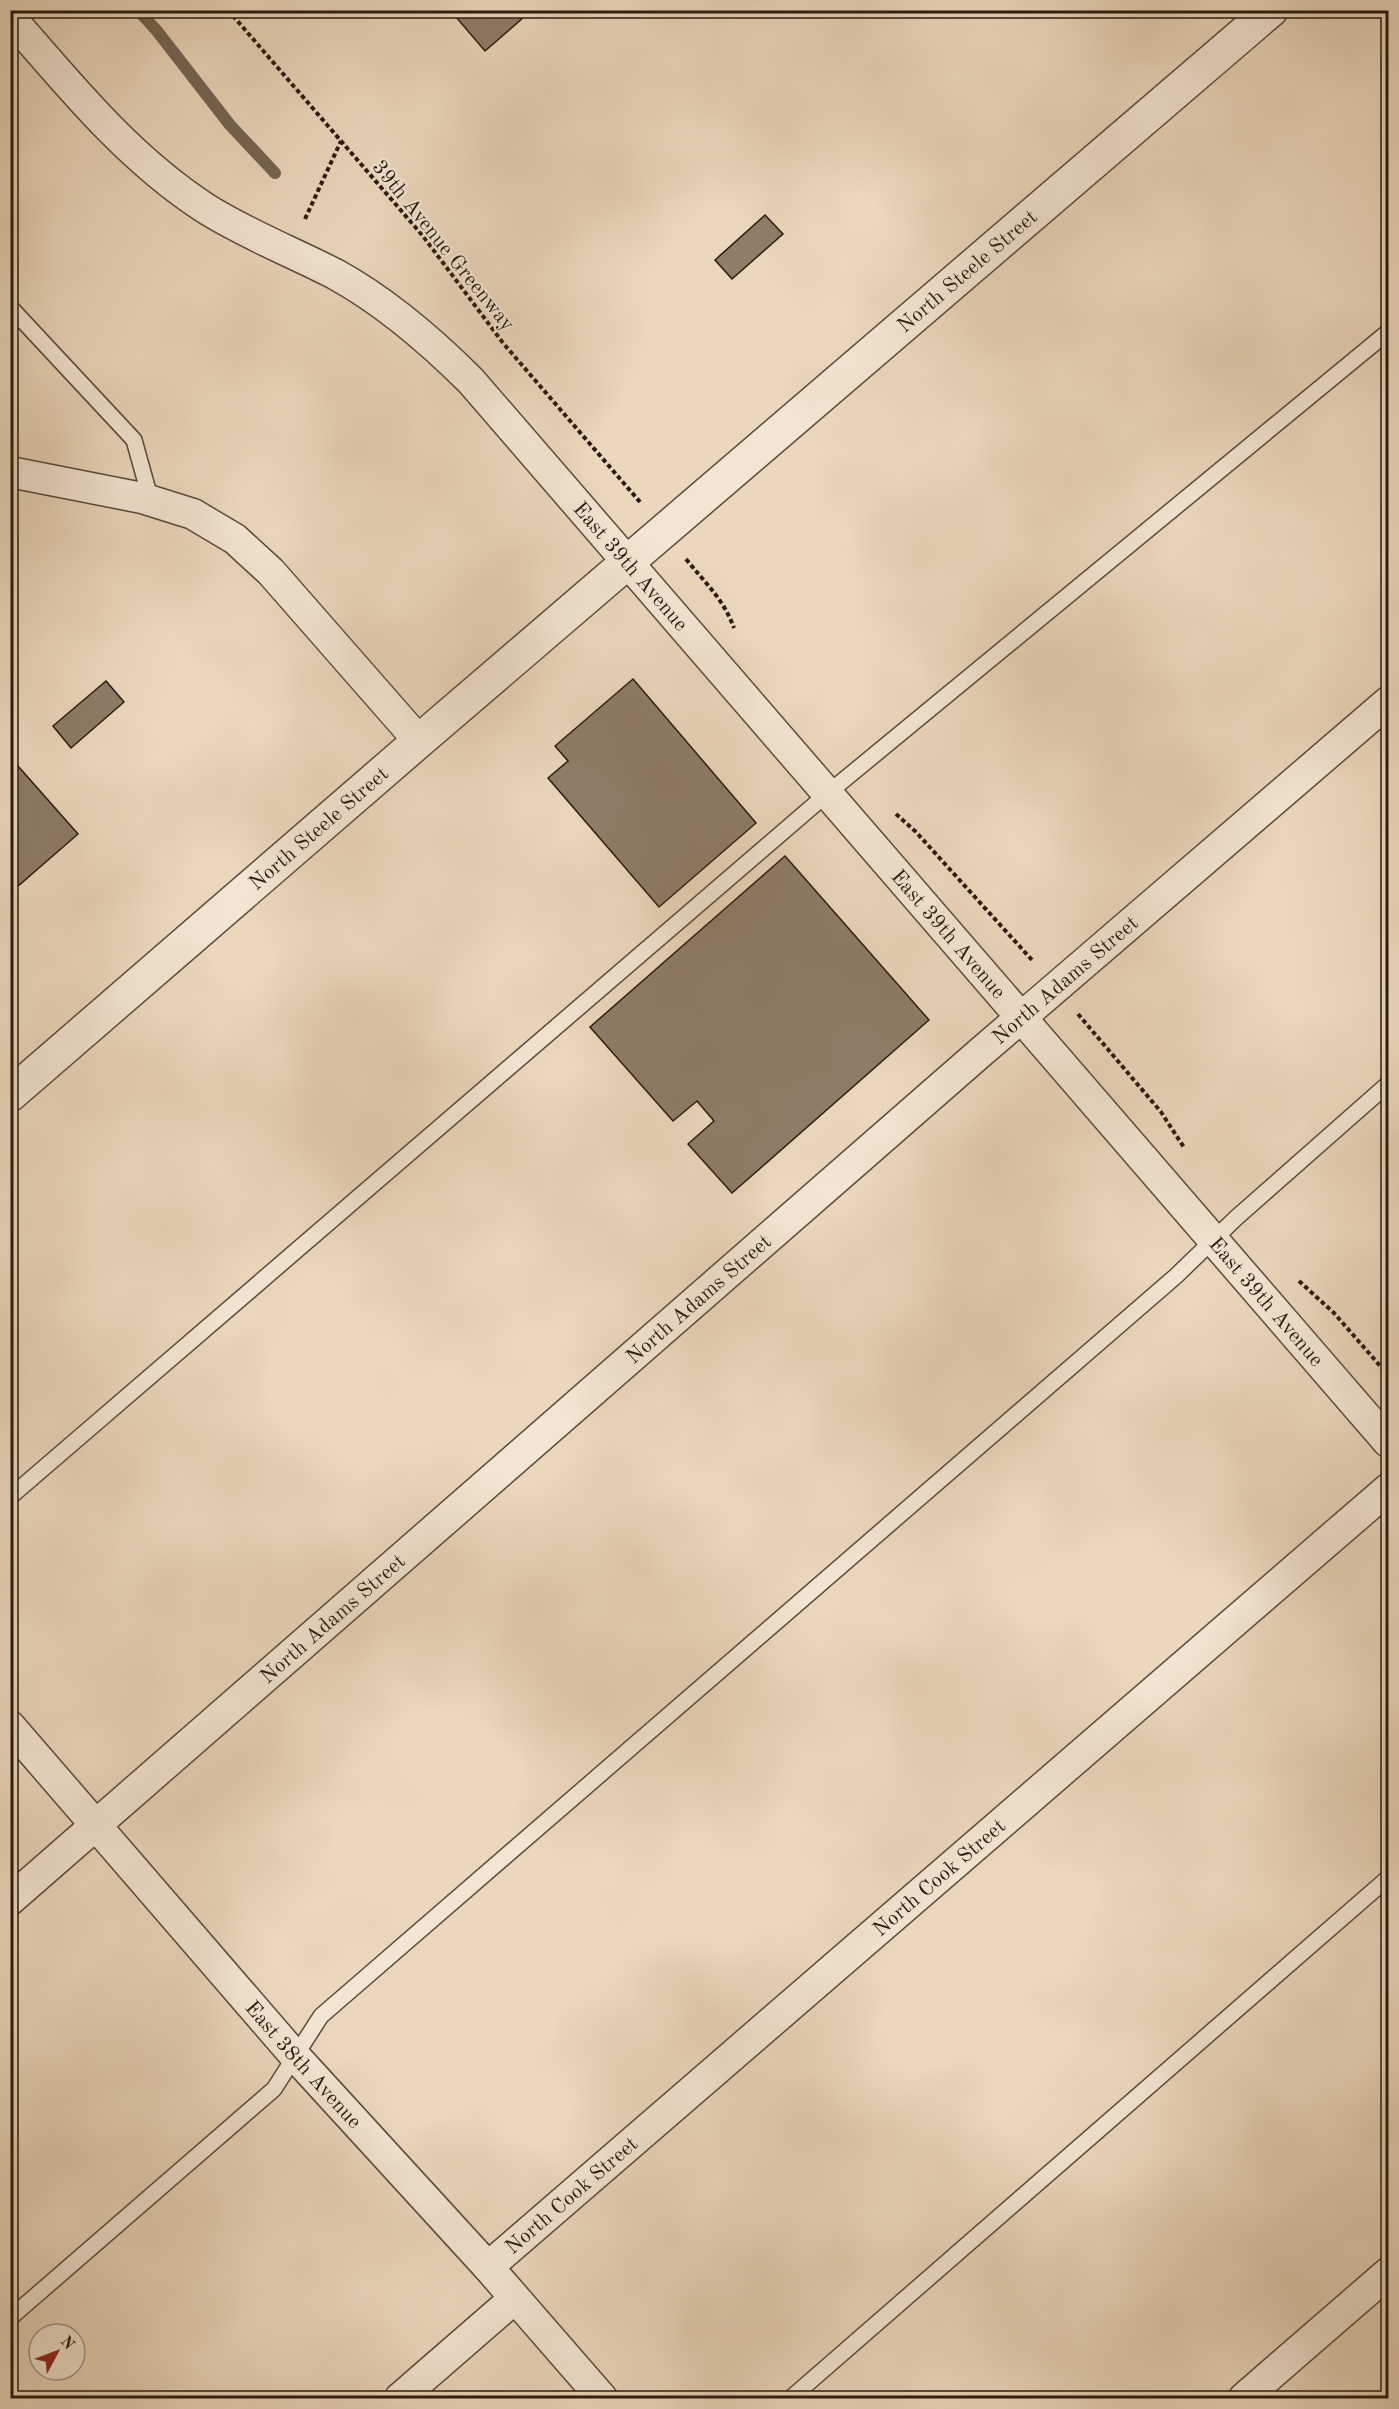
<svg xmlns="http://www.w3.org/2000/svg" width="1399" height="2409" viewBox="0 0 1399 2409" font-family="'Old Standard TT',serif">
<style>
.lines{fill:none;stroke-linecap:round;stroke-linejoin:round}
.stream{stroke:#746653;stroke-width:12}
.building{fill:#8d7d69;stroke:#271c0f;stroke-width:1.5}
.service-casing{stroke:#584b3a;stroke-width:18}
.minor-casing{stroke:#584b3a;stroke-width:33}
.tertiary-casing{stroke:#584b3a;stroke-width:36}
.path{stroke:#271c0f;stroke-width:4;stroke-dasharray:4.5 3;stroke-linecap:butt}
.service{stroke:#f2e5d3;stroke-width:15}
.minor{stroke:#f2e5d3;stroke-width:30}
.tertiary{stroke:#f2e5d3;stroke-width:33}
.labels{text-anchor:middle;stroke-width:4.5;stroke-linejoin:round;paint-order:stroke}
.street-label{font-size:21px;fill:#271c0f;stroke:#f2e5d3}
</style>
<rect width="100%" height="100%" fill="#ebd7bc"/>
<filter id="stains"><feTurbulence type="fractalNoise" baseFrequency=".00333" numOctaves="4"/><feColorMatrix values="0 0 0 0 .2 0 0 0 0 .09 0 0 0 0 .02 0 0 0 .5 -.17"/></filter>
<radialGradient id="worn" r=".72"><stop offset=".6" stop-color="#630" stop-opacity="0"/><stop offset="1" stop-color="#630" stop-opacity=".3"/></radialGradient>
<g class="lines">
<!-- stream -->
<path class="stream" d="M138,10L157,31L230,125L275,173"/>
</g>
<!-- building -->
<path class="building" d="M450,10H532L485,51Z
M765,215L783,234L732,279L715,260Z
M633,679L756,823L659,907L548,778L568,761L555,746Z
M106,681L124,702L71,748L53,726Z
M10,757L78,834L10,893Z
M785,856L929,1020L732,1193L688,1144L714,1121L697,1101L673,1121L590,1027Z"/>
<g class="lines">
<defs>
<path id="service" d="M10,307L134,440L151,501
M10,1497L828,793L1388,332
M10,2318L274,2089L321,2016L1176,1276L1236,1218L1388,1084
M791,2398L1388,1878"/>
<g id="minor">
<path id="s1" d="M10,17C70,86 128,158 205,208C246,234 292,252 335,274C386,302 430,340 471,381L1388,1442"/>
<path d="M10,472L142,498L193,514L235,539L271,572L419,741"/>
<path id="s2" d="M10,1726L295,2056L488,2267L602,2398"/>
<path id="s3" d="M10,1900L981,1052L1388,702"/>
<path id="s4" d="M488,2267L1388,1489"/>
<path d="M400,2398L514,2299"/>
<path d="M1244,2398L1388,2273"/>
</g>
<g id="tertiary">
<path id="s5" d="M10,1095L419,741L1271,10"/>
</g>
</defs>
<!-- service casing -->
<use href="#service" class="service-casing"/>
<!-- minor casing -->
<use href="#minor" class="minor-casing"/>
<!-- tertiary casing -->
<use href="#tertiary" class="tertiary-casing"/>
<!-- path -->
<path class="path" d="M228,10L423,236L503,343L640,502
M305,219L341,141
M686,559C705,583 723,598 734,628
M896,814L916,832L1032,960
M1078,1014L1161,1112L1185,1149
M1299,1281L1334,1313L1388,1375"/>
<!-- service -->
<use href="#service" class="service"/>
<!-- minor -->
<use href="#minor" class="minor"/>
<!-- tertiary -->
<use href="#tertiary" class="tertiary"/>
</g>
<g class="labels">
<!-- street labels -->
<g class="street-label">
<text transform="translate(444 245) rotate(51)" y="7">39th Avenue Greenway</text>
<text dy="7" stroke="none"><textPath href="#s5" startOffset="1263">North Steele Street</textPath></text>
<text dy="7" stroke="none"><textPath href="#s1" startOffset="838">East 39th Avenue</textPath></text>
<text dy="7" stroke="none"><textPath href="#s5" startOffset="408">North Steele Street</textPath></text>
<text dy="7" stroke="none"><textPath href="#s1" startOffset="1324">East 39th Avenue</textPath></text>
<text dy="7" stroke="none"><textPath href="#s3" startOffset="1400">North Adams Street</textPath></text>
<text dy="7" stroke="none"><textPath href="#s3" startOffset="914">North Adams Street</textPath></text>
<text dy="7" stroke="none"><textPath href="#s1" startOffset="1810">East 39th Avenue</textPath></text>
<text dy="7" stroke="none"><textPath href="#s3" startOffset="428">North Adams Street</textPath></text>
<text dy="7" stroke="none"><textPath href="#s4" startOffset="596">North Cook Street</textPath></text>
<text dy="7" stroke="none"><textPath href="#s2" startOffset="448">East 38th Avenue</textPath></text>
<text dy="7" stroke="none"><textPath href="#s4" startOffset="110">North Cook Street</textPath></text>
</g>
</g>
<!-- margin -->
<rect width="1399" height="2409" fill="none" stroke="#ebd7bc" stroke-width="36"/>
<rect x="12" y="12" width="1375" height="2385" fill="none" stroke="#271c0f" stroke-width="3"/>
<rect x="18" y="18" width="1363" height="2373" fill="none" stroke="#271c0f" stroke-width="1.5"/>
<!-- north arrow -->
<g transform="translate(57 2352) rotate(49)"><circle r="28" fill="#f2e5d3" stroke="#a19585" stroke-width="1.5"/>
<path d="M0-4.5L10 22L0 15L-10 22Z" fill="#8f2418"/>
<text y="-9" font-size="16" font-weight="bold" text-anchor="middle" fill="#271c0f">N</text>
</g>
<rect width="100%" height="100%" filter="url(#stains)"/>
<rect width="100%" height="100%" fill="url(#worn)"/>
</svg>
